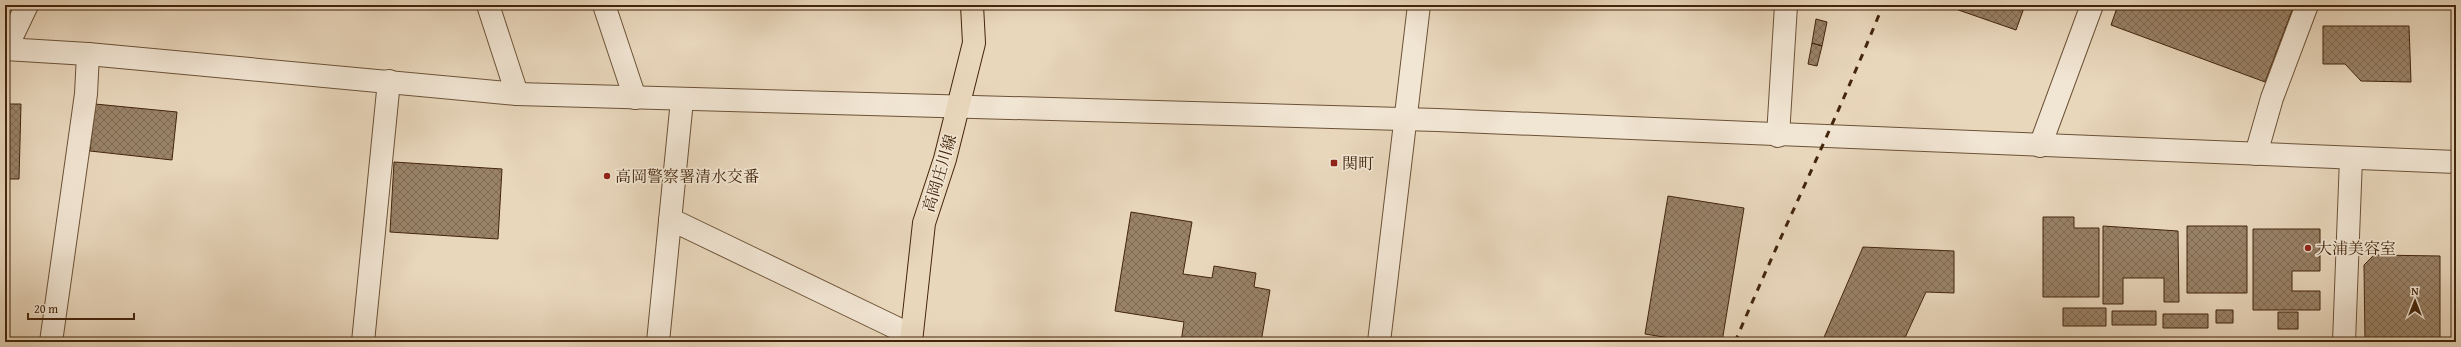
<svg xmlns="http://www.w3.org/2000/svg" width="2461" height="347" viewBox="0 0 2461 347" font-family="'Gentium Book Plus','Noto Serif JP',serif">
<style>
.building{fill:url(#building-cross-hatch);stroke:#43250b}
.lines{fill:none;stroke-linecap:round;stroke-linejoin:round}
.minor-casing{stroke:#6c5237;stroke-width:24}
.tertiary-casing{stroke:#6c5237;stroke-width:24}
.primary-casing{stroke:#43250b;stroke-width:24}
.minor{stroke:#f1e5d3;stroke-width:22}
.tertiary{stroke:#f1e5d3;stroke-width:22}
.primary{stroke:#e9d7bc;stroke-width:22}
.rail{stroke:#43250b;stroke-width:3;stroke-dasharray:7 7;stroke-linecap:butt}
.poi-dot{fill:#8f2418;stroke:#f1e5d3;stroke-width:1.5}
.labels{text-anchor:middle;stroke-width:3.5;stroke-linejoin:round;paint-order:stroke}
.poi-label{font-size:16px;fill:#43250b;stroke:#f1e5d3;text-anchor:start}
.street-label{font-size:16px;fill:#43250b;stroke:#f1e5d3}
</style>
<defs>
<pattern id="building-cross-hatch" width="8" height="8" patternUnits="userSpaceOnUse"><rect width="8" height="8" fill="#998267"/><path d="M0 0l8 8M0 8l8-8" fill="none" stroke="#7e6a53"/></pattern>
</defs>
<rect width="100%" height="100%" fill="#e9d7bc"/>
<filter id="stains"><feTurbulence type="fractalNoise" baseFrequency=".005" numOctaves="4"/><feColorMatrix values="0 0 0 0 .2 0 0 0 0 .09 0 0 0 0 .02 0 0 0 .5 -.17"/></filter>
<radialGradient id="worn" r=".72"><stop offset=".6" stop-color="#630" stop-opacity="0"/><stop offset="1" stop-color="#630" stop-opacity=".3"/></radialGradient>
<!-- building -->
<path class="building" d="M1944,5H2025L2016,30Z
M2118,5H2294L2265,82L2111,25Z
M1816,19L1827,22L1822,46L1812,43Z
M2323,26H2409L2411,82L2361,81L2345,64H2323Z
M1812,43L1822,46L1817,66L1808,64Z
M5,104H21L19,179H5Z
M95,104L177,112L172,160L90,151Z
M394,162L502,169L498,239L390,232Z
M1668,196L1744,208L1722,342H1694L1645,334Z
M1131,212L1192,222L1183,274L1212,278L1214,266L1256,273L1254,287L1270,290L1261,342H1181L1184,322L1115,311Z
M2043,217H2074V228H2099V297H2043Z
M2103,226L2178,231L2179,302H2164V278H2123V304H2103Z
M2187,226H2247V293H2187Z
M2253,229H2320V271H2292V291H2320V310H2253Z
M1863,247L1954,251V293L1926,292L1903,342H1822Z
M2374,255L2440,256V342H2365L2364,265Z
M2063,308H2106V326H2063Z
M2216,310H2233V323H2216Z
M2112,311H2156V325H2112Z
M2278,312H2298V329H2278Z
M2163,314H2208V328H2163Z
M2078,340H2095V342H2078Z"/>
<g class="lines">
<defs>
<path id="minor" d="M488,5L517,94
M604,5L635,98
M6,49L27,5
M1778,136L1786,5
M2040,146L2092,5
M2256,154L2272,98L2307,5
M670,219L911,335
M51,342L86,94L88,54
M363,342L389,81
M658,342L682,100
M1379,342L1419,5
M2344,342L2351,158"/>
<path id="tertiary" d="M5,49L88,54L517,94L1437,120L2456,162"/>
<path id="primary" d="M911,342L924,223L945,159L974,43L972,5"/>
</defs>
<!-- minor casing -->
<use href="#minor" class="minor-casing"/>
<!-- tertiary casing -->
<use href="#tertiary" class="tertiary-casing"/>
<!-- primary casing -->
<use href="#primary" class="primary-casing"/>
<!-- minor -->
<use href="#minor" class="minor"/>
<!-- tertiary -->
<use href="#tertiary" class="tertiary"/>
<!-- primary -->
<use href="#primary" class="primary"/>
<!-- rail -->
<path class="rail" d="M1735,342C1783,229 1837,119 1883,5"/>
</g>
<!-- markers -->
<g class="poi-dot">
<rect x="1330" y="159" width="8" height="8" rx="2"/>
<circle cx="607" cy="176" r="4"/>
<circle cx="2308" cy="248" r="4"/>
</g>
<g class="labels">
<!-- poi labels -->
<g class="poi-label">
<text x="1342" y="169">関町</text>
<text x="615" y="182">高岡警察署清水交番</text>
<text x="2316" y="254">大浦美容室</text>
</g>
<!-- street labels -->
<g class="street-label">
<text transform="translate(939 173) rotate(-73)" y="6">高岡庄川線</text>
</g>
</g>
<!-- margin -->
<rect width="2461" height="347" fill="none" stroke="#e9d7bc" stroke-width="20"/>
<rect x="6" y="6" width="2449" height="335" fill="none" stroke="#43250b" stroke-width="2"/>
<rect x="10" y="10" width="2441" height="327" fill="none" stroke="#43250b"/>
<!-- north arrow -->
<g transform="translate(2415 301)" stroke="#f1e5d3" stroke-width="3" paint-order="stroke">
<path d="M0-3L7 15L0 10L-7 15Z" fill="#43250b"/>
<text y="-6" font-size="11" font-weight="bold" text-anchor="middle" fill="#43250b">N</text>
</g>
<!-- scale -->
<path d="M28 313v6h106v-6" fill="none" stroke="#43250b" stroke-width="2"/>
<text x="34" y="313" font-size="12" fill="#43250b" stroke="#f1e5d3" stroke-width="3" paint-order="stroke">20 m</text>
<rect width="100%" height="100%" filter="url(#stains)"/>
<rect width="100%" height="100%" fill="url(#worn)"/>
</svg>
